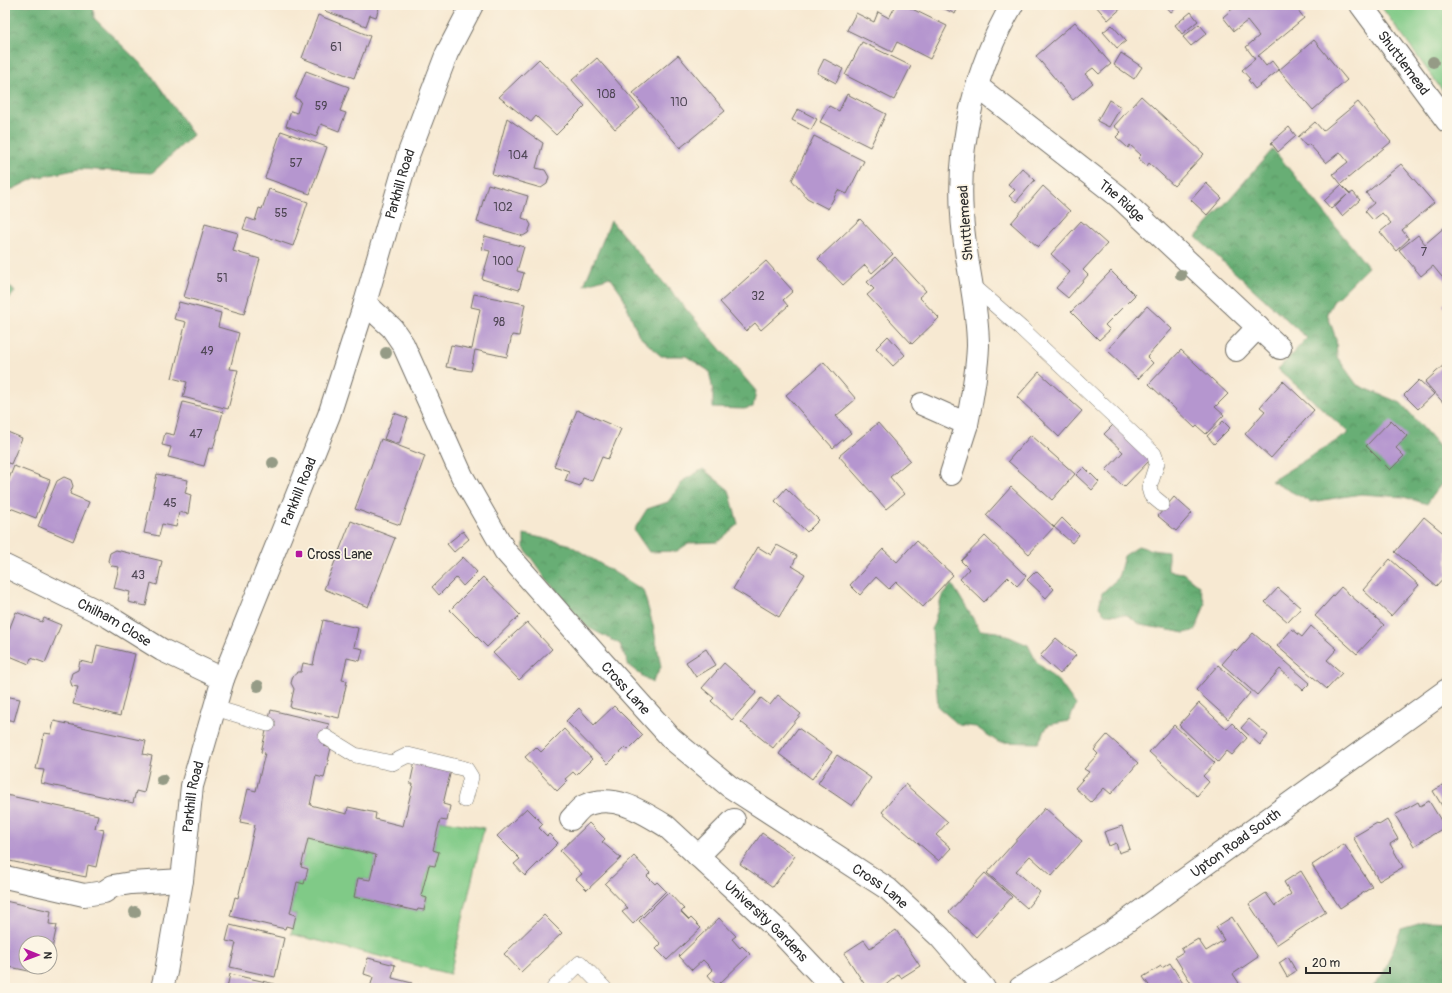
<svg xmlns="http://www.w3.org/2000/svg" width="1452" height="993" viewBox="0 0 1452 993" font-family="Pangolin,sans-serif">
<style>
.forest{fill:url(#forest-crowns);stroke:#4a6c50}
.green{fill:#80ca87;stroke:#567a59}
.building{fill:#b596cf}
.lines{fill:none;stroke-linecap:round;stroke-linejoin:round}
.service-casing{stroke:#726e65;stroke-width:16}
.minor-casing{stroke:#726e65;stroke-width:24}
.secondary-casing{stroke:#726e65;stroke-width:24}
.service{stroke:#fff;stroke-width:15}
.minor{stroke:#fff;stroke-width:22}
.secondary{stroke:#fff;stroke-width:22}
.tree{fill:#959b86}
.poi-dot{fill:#b5179e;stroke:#fcf5e5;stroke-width:1.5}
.labels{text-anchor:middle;stroke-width:3.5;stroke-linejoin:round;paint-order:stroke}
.number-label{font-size:12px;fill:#4e4654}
.street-label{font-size:14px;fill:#2b2b2b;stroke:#fcf5e5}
.poi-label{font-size:14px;fill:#2b2b2b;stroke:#fcf5e5;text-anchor:start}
</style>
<defs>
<pattern id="forest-crowns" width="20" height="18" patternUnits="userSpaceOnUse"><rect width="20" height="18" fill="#68ae74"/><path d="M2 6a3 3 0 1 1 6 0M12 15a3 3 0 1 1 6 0" fill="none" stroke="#568e5f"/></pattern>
</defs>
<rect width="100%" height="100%" fill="#fcf5e5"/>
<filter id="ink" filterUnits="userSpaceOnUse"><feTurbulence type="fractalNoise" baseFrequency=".025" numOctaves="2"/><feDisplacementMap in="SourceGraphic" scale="8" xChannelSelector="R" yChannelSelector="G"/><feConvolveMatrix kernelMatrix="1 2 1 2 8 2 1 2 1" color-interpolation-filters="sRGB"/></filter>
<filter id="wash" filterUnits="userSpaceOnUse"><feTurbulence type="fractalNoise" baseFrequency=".012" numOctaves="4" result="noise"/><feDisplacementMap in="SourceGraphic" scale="16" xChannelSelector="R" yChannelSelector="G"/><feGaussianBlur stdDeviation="0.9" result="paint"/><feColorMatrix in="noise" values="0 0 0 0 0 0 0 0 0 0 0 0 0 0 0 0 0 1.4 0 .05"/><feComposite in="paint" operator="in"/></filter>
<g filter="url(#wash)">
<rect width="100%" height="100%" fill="#f7e9d2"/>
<!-- forest -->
<path class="forest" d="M5,5H93L94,18L150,73L193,135L152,173L79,169L35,178L5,193Z
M1273,149L1368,267L1333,302L1327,313L1336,339L1337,357L1357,385L1401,403L1447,455V481L1438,487L1427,504L1404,497L1361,494L1311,502L1271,481L1349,433L1278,369L1307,338L1196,237Z
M611,221L756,391L753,407L744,409L713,408V391L709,371L686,356H661L639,336L622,294L610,277L584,285Z
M5,281L15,292L5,303Z
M703,469L729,490L738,524L718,542L689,543L677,551L649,552L634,530L647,509L668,502L684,480Z
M524,534L568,544L643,590L653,625L661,667L652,683L629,666L620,644L587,627L544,576L524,548Z
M1138,546L1152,550L1168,552V571L1183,573L1199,586L1205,603L1196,630L1185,633L1141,625L1127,615L1105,614L1099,607L1102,593L1118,578L1124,556Z
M952,584L980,630L998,632L1028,645L1036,661L1061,684L1076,705L1069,721L1048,725L1038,743L998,742L976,727L959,725L938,707L932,629L942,596Z
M1429,921L1447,922V988H1372L1384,972L1401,929Z"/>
<!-- green -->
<path class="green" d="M1380,5H1447V97Z
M440,820L484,828L450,974L291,934L296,915L290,913L297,882L304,883L307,869L301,867L308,839L376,855L370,880L358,878L354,897L417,911L418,909L424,910L427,898L421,896L429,865L435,866L439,852L433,850Z"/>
<g id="blocks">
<!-- building -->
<path class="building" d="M327,5H380L376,17L370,15L366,26L325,11Z
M896,5H904L947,26L930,59L897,42L892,52L847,30L856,13L874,22L878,12L889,18Z
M937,5H959L955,14Z
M1095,5H1125L1108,20Z
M1165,5H1180L1171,12Z
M1237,5H1294L1304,18L1258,56L1266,66L1272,61L1279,70L1255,89L1248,80L1250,79L1242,70L1255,59L1246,47L1259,36L1247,21L1234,31L1223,17Z
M1191,12L1198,21L1182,34L1175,25Z
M318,15L370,36L354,78L302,58Z
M1075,22L1111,64L1099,74L1093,68L1085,74L1093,83L1073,100L1036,56Z
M1199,24L1207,33L1191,46L1183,37Z
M1112,25L1126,41L1117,48L1103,32Z
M1314,40L1347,80L1313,110L1279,70Z
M862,42L911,66L894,100L845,75Z
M1121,53L1142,67L1134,79L1114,65Z
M678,55L725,111L680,148L633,93Z
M597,58L640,108L615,129L572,80Z
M539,59L585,106L556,135L536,116L531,122L499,97Z
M824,59L843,69L836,83L817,73Z
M306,71L349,87L340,111L346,113L339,131L321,124L316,137L286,126L291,111L297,113L301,101L295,98Z
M847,94L886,114L870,147L820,122L829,106L839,111Z
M1141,96L1204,154L1174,186L1149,163L1147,166L1138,158L1141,155L1130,145L1128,148L1116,137L1121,132L1114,126Z
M1109,100L1121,107L1109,127L1097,121Z
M1358,102L1391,142L1341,184L1333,174L1348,162L1340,152L1326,163L1309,144L1306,146L1298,137L1315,122L1323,131Z
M798,109L817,119L811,130L792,120Z
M507,118L543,143L536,168L545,170L549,177L547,184L541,188L492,174Z
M1289,127L1296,136L1278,152L1271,143Z
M281,131L327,147L310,194L265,178Z
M814,136L864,161L847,194L838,190L828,209L807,198L792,180Z
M1401,164L1434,203L1402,230L1409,239L1396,251L1380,232L1391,223L1382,213L1373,220L1365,211L1374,203L1366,193Z
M1022,168L1035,180L1016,202L1009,196L1015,190L1008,184Z
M1206,183L1222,198L1207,215L1191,200Z
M488,184L528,196L522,218L528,220L531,225L528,233L523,236L477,222Z
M1341,185L1350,194L1353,192L1360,200L1342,216L1335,207L1347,195L1331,209L1324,201Z
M1043,186L1070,211L1038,247L1011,223Z
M269,189L308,202L293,246L243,229L247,218L255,221L259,208L262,209Z
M860,219L893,254L872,273L865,265L843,285L818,259Z
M1081,221L1107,244L1083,270L1088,275L1068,298L1056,288L1070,272L1051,254Z
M205,224L238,233L233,251L260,259L244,314L184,297Z
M1446,226L1447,227V283L1433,266L1421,276L1399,250L1418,235L1425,244Z
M485,236L524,247L517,271L524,273L519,290L482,279L490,251L482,249Z
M895,257L926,291L919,297L939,318L912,344L867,295L874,289L867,282Z
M766,261L793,291L783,300L788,306L761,330L755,323L746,331L720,302Z
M1111,271L1135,295L1105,325L1110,330L1099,340L1071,312Z
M474,294L525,304L519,336L512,335L507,357L475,350L471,371L446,367L451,345L472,349L480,309L471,307Z
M179,302L221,313L218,327L239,333L230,369L238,370L228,409L183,397L187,382L172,378L186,322L174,319Z
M1447,302V310L1443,305Z
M1147,306L1172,329L1147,357L1153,363L1138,379L1107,350Z
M888,336L905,355L893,366L876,348Z
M1181,350L1228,394L1215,407L1224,415L1206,434L1197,426L1195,428L1149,384Z
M824,362L856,399L836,416L851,433L833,448L786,395Z
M1445,364L1447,366V407L1425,382Z
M1039,372L1082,411L1059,437L1017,397Z
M1419,380L1434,394L1418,409L1404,395Z
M1283,381L1314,410L1271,458L1245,434L1265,411L1260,407Z
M183,402L223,412L213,449L209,448L204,466L168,457L171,447L162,445L165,433L174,435Z
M577,410L621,429L608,459L602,457L592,481L583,478L580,486L565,481L569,471L554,466Z
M394,413L408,418L399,444L384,439Z
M1391,420L1407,436L1396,448L1404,456L1390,470L1366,446Z
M1223,421L1230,428L1214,444L1207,436Z
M878,423L910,460L890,477L904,494L886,509L839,456Z
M1113,425L1150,460L1124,487L1106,470L1123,452L1104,434Z
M5,431L22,438L11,464L5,462Z
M1031,435L1075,474L1052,500L1008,461Z
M381,439L425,456L400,525L355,509Z
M14,466L50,480L36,518L5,506V489Z
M1084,467L1099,482L1092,490L1076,475Z
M157,474L188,480L185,493L191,495L188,514L179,512L176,527L162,524L159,536L144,533Z
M64,477L71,480L73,486L70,494L89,502L73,541L38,526L57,481Z
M1011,487L1054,527L1029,554L986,515Z
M786,488L819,520L807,532L775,501Z
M1174,497L1192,513L1176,531L1158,516Z
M1424,517L1447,536V577L1445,576L1436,586L1395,552Z
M1062,518L1079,535L1072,543L1054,527Z
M351,521L395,538L368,607L324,589Z
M463,531L469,539L454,552L447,544Z
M985,536L1026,576L1017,586L1008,577L984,602L960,579L969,569L961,561Z
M916,541L953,575L923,607L896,582L889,589L876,577L860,595L850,585L883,549L897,562Z
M777,545L797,556L792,566L805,574L779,617L733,589L758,547L771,555Z
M116,550L162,561L157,585L151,583L146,606L128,602L130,592L114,588L119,567L112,566L108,561L110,553Z
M463,557L477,572L463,586L456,578L439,595L432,587Z
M1390,559L1419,585L1391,616L1363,590Z
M1036,571L1054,589L1046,598L1027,580Z
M483,577L520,615L487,647L450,610Z
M1341,587L1384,625L1357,654L1315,616Z
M1278,588L1301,608L1288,622L1265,602Z
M16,612L42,622L44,618L61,625L45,663L31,658L29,664L5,654V640Z
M323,620L358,628L354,647L363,649L360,661L347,658L342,680L347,681L339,718L290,707L294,689L291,683L293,676L298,672H301L303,663L313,665Z
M527,622L552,649L519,680L493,653Z
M1311,626L1337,649L1327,660L1342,673L1327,689L1277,646L1292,629L1302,637Z
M1253,633L1310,683L1303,690L1280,669L1257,695L1222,664L1235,649L1237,651Z
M1056,638L1076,655L1060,674L1040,656Z
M97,645L135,654L120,716L73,704L78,687L72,686L70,680L72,673L78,670L80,661L93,664Z
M706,649L716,665L696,677L686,662Z
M724,663L757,692L732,720L711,701L714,698L702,688Z
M1218,665L1250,693L1228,719L1196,690Z
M778,695L801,714L773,748L741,722L761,698L770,705Z
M5,696L20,699L14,721L5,719Z
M1199,703L1227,729L1232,723L1247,738L1232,755L1227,751L1218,762L1179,725Z
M614,706L643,735L628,750L625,747L608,764L566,721L579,708L594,725Z
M271,710L329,724L324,746L331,748L324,778L316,776L310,805L347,814L348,807L376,813L375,819L403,826L413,784H410L415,761L451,770L443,804L450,806L447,821L440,820L433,850L439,852L435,866L429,865L421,896L427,898L424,910L418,909L417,911L354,897L358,878L370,880L376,855L308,839L301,867L308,869L304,884L297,882L290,913L296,915L293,928L286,926L285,929L230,916L235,897L238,898L255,825L240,822L248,789L256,791L265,753L261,752Z
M1249,719L1268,735L1260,745L1241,728Z
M54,721L146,741L143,754L152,756L144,793L136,791L133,803L41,783L44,770L36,769L44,733L51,734Z
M1174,725L1215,763L1203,776L1209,782L1197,796L1149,752Z
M798,728L832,752L812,779L779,754Z
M564,729L592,759L576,775L573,772L565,779L567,781L557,791L525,757L536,747L541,752Z
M1107,735L1138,763L1111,794L1104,788L1091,802L1075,788L1089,772L1084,769L1098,754L1094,750Z
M837,755L871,778L852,806L818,783Z
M1447,782V814L1433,791Z
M905,784L948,822L936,835L951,848L939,861L882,812Z
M6,795L98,815L95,828L104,830L96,867L88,865L86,877L5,860Z
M1429,801L1445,827L1414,846L1395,815L1418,802L1420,806Z
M527,808L543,824L539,828L547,836L549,834L558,843L525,876L514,864L520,859L497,836Z
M1045,808L1082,841L1052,876L1030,856L1016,871L1040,892L1027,908L987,873Z
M1387,820L1398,839L1390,844L1403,867L1379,881L1353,837L1377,823L1379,825Z
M589,823L605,839L602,842L621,858L587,890L576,879L582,874L560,851Z
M1122,826L1130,849L1119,853L1116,843L1109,846L1104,832Z
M762,833L795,856L773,887L740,864Z
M1344,844L1372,887L1340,908L1312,865Z
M634,856L650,873L647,876L655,884L657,882L666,891L633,924L622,912L628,908L605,884Z
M1301,871L1326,912L1276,945L1249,904L1266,893L1275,906L1291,894L1284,882Z
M985,873L1012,897L976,937L949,912Z
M668,892L684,909L681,912L689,920L691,918L701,928L667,960L656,949L661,944L639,921Z
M5,901L51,911L49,924L57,925L51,954L50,943H26V967H40L38,973L5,966Z
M544,915L562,933L521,972L504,954Z
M1232,917L1258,957L1233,974L1239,983L1231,988H1194L1175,957L1183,952L1181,949L1198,939L1206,951L1224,940L1216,927Z
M719,918L736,936L732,939L740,948L742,946L750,954L717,986L708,975L713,970L703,960L692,970L679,956Z
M230,925L284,938L275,977L230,967L236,943L226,941Z
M896,930L920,966L901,978L899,974L882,988H867L844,953L864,940L870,948Z
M1288,957L1296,971L1287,977L1279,963Z
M368,958L395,965L392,978L412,983L411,988H370L373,977L364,974Z
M1170,963L1186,988H1151L1143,977L1161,966L1162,968Z
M230,974L275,984L274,988H227Z"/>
</g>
</g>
<g filter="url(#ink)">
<use href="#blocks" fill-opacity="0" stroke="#726e65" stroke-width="1"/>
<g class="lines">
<defs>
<path id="service" d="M970,283L1021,328L1154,454L1157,463L1149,488L1151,495L1162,504
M215,708L268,724
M326,737L355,755L392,763L408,755L466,769L471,777L465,800
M554,988L580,963L604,988"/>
<g id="minor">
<path id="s1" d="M1361,5L1447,121"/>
<path id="s2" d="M977,86L1118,196L1280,348"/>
<path id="s3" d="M365,303L392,328L403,344L462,476L505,551L598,657L672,739L729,786L888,889L940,937L984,988"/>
<path d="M1236,350L1258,327"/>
<path d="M922,404L967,424C972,399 977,372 978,346C978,302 964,258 962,214C957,142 976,67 1012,5"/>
<path d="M951,474L967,424"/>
<path id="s4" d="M5,566L109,617L162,650L223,679"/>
<path id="s5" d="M571,819C575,815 579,809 584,806C613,792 643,812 666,826L781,933L833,988"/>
<path d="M698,856L734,820"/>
<path d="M5,877L84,895L104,892L113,886L131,883L182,880"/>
<path id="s6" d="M1020,988L1109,934L1447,690"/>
</g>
<g id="secondary">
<path id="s7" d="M162,988L166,972L182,880L192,786L223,679L329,415L365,303L407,158L447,53L472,5"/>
</g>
</defs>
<!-- service casing -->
<use href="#service" class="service-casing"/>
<!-- minor casing -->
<use href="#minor" class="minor-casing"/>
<!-- secondary casing -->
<use href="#secondary" class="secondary-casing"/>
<!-- service -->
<use href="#service" class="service"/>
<!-- minor -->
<use href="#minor" class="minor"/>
<!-- secondary -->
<use href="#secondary" class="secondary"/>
</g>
<!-- trees -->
<g class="tree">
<circle cx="1433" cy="62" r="6"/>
<circle cx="1181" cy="275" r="6"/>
<circle cx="386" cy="353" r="6"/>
<circle cx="273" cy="463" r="6"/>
<circle cx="258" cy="686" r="6"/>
<circle cx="162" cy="780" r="6"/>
<circle cx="135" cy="912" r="6"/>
</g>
</g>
<!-- markers -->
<rect class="poi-dot" x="295" y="550" width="8" height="8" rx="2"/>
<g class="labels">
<!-- number labels -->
<g class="number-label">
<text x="336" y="51">61</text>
<text x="606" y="98">108</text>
<text x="679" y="106">110</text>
<text x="321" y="110">59</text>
<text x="518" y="159">104</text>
<text x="296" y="167">57</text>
<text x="503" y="211">102</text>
<text x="281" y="217">55</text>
<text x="1424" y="256">7</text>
<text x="503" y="265">100</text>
<text x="222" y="282">51</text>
<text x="758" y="300">32</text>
<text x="499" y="326">98</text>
<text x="207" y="355">49</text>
<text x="196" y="438">47</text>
<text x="170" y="507">45</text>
<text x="138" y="579">43</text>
</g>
<!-- street labels -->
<g class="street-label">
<text dy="5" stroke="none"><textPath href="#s1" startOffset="72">Shuttlemead</textPath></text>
<text dy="5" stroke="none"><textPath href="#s7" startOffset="842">Parkhill Road</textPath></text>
<text dy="5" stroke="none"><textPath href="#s2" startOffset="185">The Ridge</textPath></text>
<text transform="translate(965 223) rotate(-94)" y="5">Shuttlemead</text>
<text dy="5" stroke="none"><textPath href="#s7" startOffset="518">Parkhill Road</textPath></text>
<text dy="5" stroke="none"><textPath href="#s4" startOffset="123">Chilham Close</textPath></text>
<text dy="5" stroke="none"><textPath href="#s3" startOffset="470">Cross Lane</textPath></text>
<text dy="5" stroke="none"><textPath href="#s7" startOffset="194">Parkhill Road</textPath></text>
<text dy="5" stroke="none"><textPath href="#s6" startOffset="260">Upton Road South</textPath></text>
<text dy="5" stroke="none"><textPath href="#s3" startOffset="794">Cross Lane</textPath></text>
<text dy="5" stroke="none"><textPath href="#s5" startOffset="245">University Gardens</textPath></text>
</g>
<!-- poi labels -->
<g class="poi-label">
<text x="307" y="559">Cross Lane</text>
</g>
</g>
<!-- margin -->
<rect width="1452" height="993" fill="none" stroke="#fcf5e5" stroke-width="20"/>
<!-- north arrow -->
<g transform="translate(38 955) rotate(91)"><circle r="19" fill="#fcf5e5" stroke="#a8a49b"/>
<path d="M0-3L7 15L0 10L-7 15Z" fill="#b5179e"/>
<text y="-6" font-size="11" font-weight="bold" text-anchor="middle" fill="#2b2b2b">N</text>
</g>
<!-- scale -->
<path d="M1306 967v6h84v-6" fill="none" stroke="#2b2b2b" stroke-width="2"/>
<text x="1312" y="967" font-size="12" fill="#2b2b2b" stroke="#fcf5e5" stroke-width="3" paint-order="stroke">20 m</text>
</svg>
